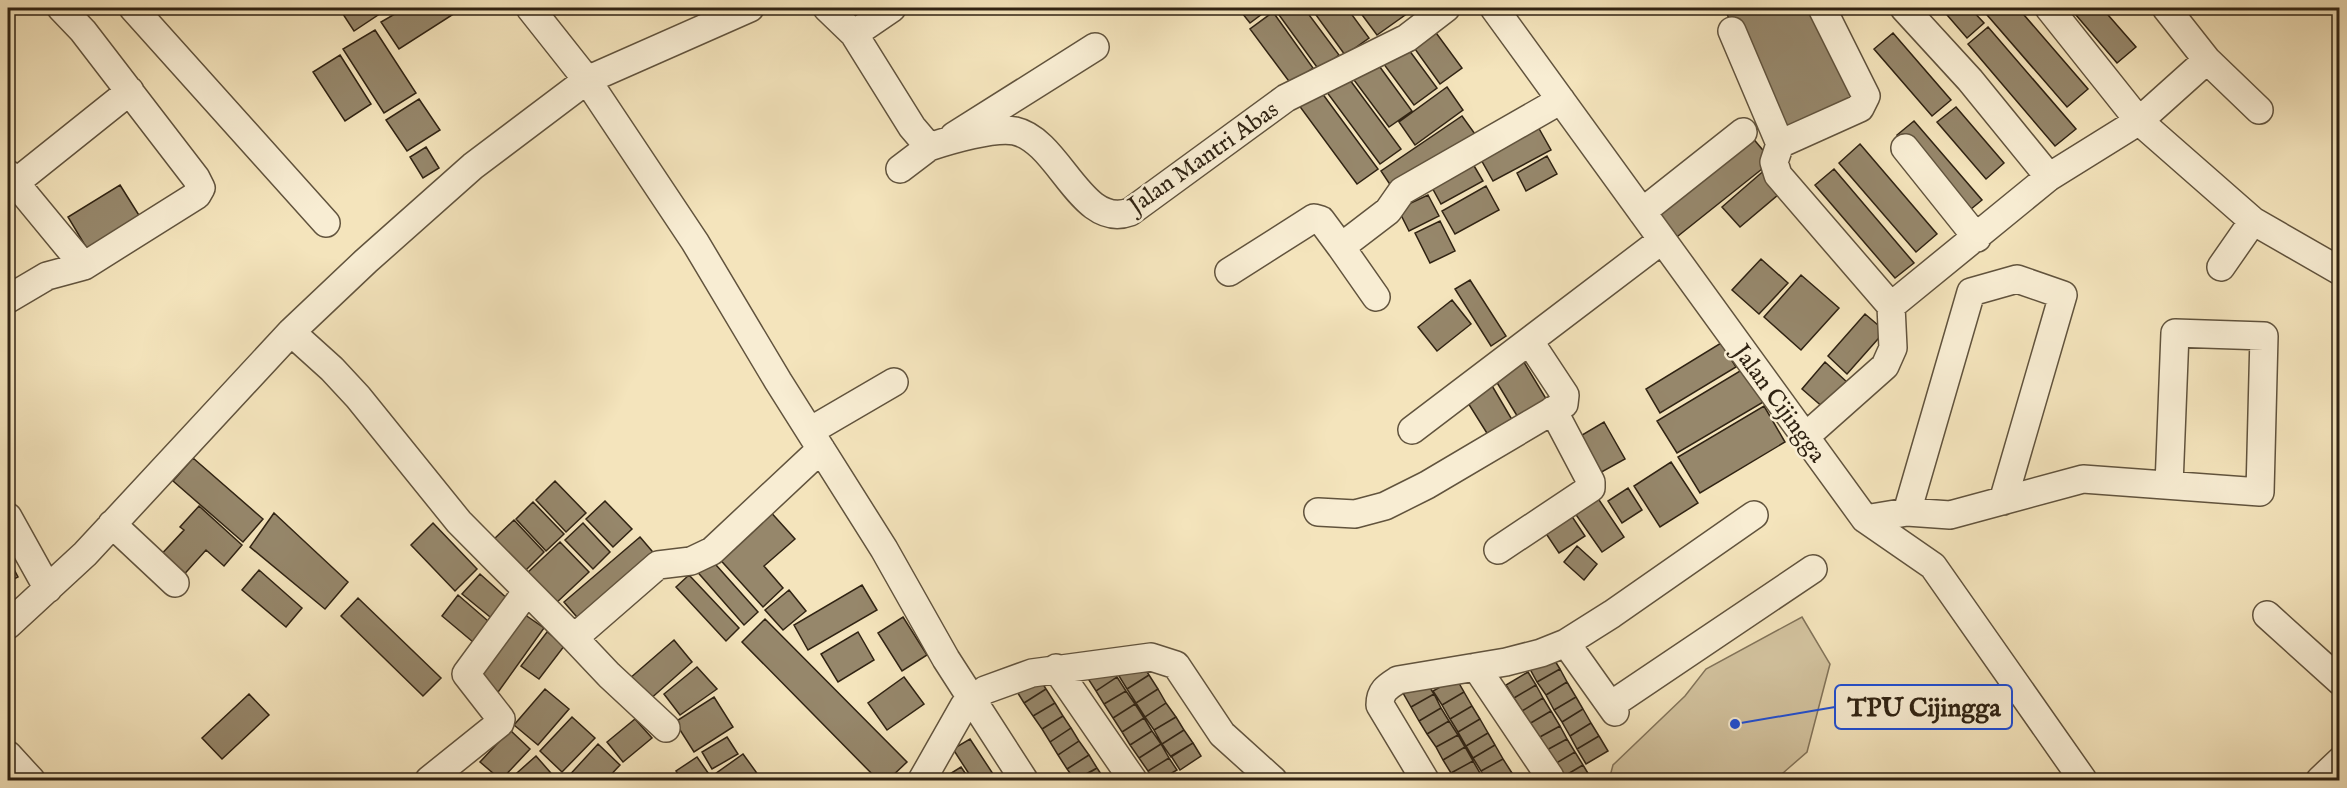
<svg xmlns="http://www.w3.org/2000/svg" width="2347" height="788" viewBox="0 0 2347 788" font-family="'IM FELL English',serif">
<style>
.green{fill:#d3c39f;stroke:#827359;stroke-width:1.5}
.building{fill:#96876b;stroke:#302313;stroke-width:1.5}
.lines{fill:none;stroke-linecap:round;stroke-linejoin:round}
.minor-casing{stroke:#61533d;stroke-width:30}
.minor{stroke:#f8edd3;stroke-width:27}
.labels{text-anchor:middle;stroke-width:5;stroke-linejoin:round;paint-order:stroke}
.street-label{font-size:24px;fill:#302313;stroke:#f8edd3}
.leader{fill:none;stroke:#1d4ed8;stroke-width:2}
.callout-dot{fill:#1d4ed8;stroke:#f8edd3;stroke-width:2}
.callout{fill:#f8edd3;stroke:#1d4ed8;stroke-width:2}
.callout-label{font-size:26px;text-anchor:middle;font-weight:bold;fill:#302313}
</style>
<rect width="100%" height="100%" fill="#f4e4bc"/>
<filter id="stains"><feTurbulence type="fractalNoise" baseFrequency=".00333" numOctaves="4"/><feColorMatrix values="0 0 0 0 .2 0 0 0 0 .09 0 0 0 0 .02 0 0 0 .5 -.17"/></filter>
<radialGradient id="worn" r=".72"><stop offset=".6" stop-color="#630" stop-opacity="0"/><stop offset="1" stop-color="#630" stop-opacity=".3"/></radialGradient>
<!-- green -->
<path class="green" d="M1802,617L1830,664L1807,752L1775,780H1609L1613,765L1685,696L1706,669Z"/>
<!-- building -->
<path class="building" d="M339,8H382L384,11L354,31Z
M405,8H463L399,49L381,22Z
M1238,8H1270L1250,23Z
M1274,8H1304L1339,55L1319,70Z
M1311,8H1347L1369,38L1345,55Z
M1357,8H1415L1377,35Z
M1724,8H1812L1856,97L1784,132Z
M1941,8H1970L1984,23L1967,38Z
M1981,8H2018L2088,89L2067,107Z
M2070,8H2102L2136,47L2117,63Z
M1273,12L1313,68L1291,84L1250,29Z
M1431,26L1462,68L1440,84L1410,42Z
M1988,27L2076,129L2055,146L1968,44Z
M375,30L416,93L384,113L343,49Z
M1893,33L1951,100L1932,116L1874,49Z
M1406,46L1437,88L1414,105L1383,63Z
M340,55L371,104L345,121L313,72Z
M1377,63L1412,111L1389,127L1354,80Z
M1347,76L1401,149L1380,164L1326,91Z
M1447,87L1463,110L1415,145L1399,122Z
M1319,89L1378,169L1357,184L1298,104Z
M419,99L440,130L407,151L386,120Z
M1956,107L2004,163L1986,179L1937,122Z
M1462,116L1475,134L1393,189L1381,171Z
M1914,121L1982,200L1965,214L1897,135Z
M1537,125L1551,150L1493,181L1479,156Z
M1751,136L1772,161L1673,240L1653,215Z
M1860,144L1937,234L1916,252L1839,163Z
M426,147L439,168L423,178L410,157Z
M1547,156L1557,174L1526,191L1517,173Z
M1470,159L1483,181L1441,204L1429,182Z
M1767,168L1785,189L1740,227L1722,207Z
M1834,169L1914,263L1895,278L1815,185Z
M120,185L142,220L89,252L68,217Z
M1486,186L1499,210L1455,234L1442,211Z
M1428,195L1439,216L1409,231L1398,209Z
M1440,221L1455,251L1430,263L1415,233Z
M1761,259L1788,283L1759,314L1732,290Z
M1801,275L1839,308L1801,350L1764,317Z
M1470,280L1506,336L1491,346L1455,289Z
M1452,300L1471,324L1437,351L1418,327Z
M1865,314L1885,331L1847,374L1828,356Z
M1721,343L1736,367L1660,413L1646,389Z
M1522,359L1548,402L1519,419L1493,376Z
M1825,362L1848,383L1825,409L1802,389Z
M1745,368L1765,401L1677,453L1657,421Z
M1488,379L1514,423L1490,438L1463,395Z
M1764,406L1785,442L1700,493L1678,457Z
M1604,422L1625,459L1598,474L1577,438Z
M193,458L263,519L243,542L173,481Z
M1671,462L1698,503L1660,527L1634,486Z
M555,481L586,513L566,532L536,500Z
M1628,488L1642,510L1622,523L1608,501Z
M1595,494L1624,537L1602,552L1572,509Z
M605,501L632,529L613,547L586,519Z
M533,502L564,534L546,551L516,519Z
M199,506L242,545L224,566L206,550L180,579L157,559L184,530L180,527Z
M767,508L795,539L764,566L783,588L763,607L715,554Z
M1567,509L1585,536L1559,553L1541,526Z
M274,513L348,582L325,609L250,547Z
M514,520L544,552L523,573L492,541Z
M433,523L477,569L455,591L411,545Z
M583,523L610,552L593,569L565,540Z
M640,537L657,557L582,623L564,602Z
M560,542L589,572L554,605L525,575Z
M1577,546L1597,564L1584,580L1564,562Z
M708,556L758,612L744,625L694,568Z
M8,558L18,577L8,582Z
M259,570L302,608L286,627L242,590Z
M480,574L511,602L495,621L462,594Z
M689,575L739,628L726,641L676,587Z
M862,585L877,610L808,650L794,625Z
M789,590L806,611L783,630L765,610Z
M458,595L495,627L479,647L442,616Z
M358,598L441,678L423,696L341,616Z
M518,610L544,628L496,695L470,676Z
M903,617L927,655L902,671L878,633Z
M765,619L907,762L888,780H878L742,642Z
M547,632L565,645L539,679L521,666Z
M858,632L874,660L838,682L821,654Z
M674,640L692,662L648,701L629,679Z
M1552,656L1560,669L1537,682L1530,669Z
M1141,662L1149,675L1127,689L1119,676Z
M1109,663L1117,677L1096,691L1087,677Z
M697,667L717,689L680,715L664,694Z
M1560,669L1567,682L1546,695L1537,682Z
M1528,672L1536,685L1514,698L1506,685Z
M1149,675L1158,689L1136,703L1127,689Z
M1038,676L1046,689L1024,703L1016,690Z
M904,677L924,704L887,730L868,703Z
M1117,677L1126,691L1104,704L1096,691Z
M1456,678L1464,692L1442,705L1433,691Z
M1425,680L1434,694L1411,707L1403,693Z
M1567,682L1576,697L1554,710L1546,695Z
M1536,685L1543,698L1522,711L1514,698Z
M545,689L569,709L538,745L514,725Z
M1046,689L1055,703L1033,716L1024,703Z
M1158,689L1166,703L1145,717L1136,703Z
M1126,691L1135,704L1113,718L1104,704Z
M1464,692L1472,706L1450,719L1442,705Z
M249,694L269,715L222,759L202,738Z
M1434,694L1441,708L1419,721L1411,707Z
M714,697L733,727L694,752L675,722Z
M1576,697L1583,709L1562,722L1554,710Z
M1543,698L1551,711L1529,724L1522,711Z
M1055,703L1063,716L1042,729L1033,716Z
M1166,703L1176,717L1154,730L1145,717Z
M1135,704L1144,718L1122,732L1113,718Z
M1472,706L1480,719L1458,732L1450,719Z
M1441,708L1449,721L1427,734L1419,721Z
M1583,709L1591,723L1570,736L1562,722Z
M1551,711L1560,726L1538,738L1529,724Z
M1063,716L1071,728L1050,742L1042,729Z
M572,717L595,738L562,772L540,751Z
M1176,717L1184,730L1162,744L1154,730Z
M1144,718L1152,731L1130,745L1122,732Z
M635,719L652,738L623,762L607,742Z
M1480,719L1488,733L1466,746L1458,732Z
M1449,721L1458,735L1436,747L1427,734Z
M1591,723L1599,736L1577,749L1570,736Z
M1560,726L1567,739L1545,751L1538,738Z
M1071,728L1079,741L1058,755L1050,742Z
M510,730L530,749L501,780L480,762Z
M1184,730L1193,743L1171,757L1162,744Z
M1152,731L1161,744L1139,758L1130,745Z
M1488,733L1495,745L1473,758L1466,746Z
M1458,735L1465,747L1443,760L1436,747Z
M1599,736L1608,751L1586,764L1577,749Z
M727,737L738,754L712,769L702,752Z
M970,739L997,780H973L953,749Z
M1567,739L1575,752L1553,765L1545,751Z
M1079,741L1089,755L1067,769L1058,755Z
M1193,743L1201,756L1180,770L1171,756Z
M598,744L620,765L606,780H565Z
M1161,744L1169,758L1148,771L1139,758Z
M1495,745L1503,759L1481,771L1473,758Z
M1465,747L1473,761L1451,773L1443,760Z
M1575,752L1583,765L1561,778L1553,765Z
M743,754L759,776L753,780H719L715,774Z
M1089,755L1097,768L1075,780L1067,769Z
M536,756L557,780H509Z
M697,757L713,780H682L676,771Z
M1169,758L1177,770L1160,780H1154L1148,771Z
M1503,759L1512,773L1499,780H1487L1481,771Z
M1473,761L1481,775L1472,780H1455L1451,773Z
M1583,765L1592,780H1563L1561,778Z
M961,767L970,780H940Z
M1097,768L1105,780H1077Z
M1512,773L1516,780H1499Z"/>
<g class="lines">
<defs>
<path id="minor" d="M133,8L326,223
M530,8L587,80L695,242L778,381L884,549L946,659L1024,780
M827,8L854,34L912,127L929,147C950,140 994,127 1015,131C1060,141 1081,230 1130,212L1286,98L1407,38L1446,8
M1494,8L1865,519L1933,566L2083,780
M1822,8L1866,96L1860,108L1780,144L1774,162L1778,175L1891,306
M1904,8L1970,80L2049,177
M2049,8L2139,121L2253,221L2340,271
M2166,8L2207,60L2259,110
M1732,31L1780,144
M854,34L892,8
M954,136L1095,47
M1905,148L1977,238
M900,169L929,147
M8,174L84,266L197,195L201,188L196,178L83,31L61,8
M15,183L130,91
M1642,212L1743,132
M2221,267L2253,221
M1229,272L1314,218L1321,220L1341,247
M1376,297L1341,247L1388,211L1402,191L1561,100
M8,299L47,276L84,266
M291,332L332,369L358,397L459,522L574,638L658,565L691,561L712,551L821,449
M1412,430L1662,240
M810,431L894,382
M1805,437L1885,366L1893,348L1891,306L2049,177L2139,121L2207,60
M1318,512L1355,514L1385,506L1427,485L1564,404L1565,395L1530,342
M1907,512L1971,292L2017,279L2063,295L2003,501
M8,517L48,589
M1865,519L1907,512L1950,515L2083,479L2260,492L2264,336L2175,333L2169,485
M112,524L175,583
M1498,550L1591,488V482L1553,410
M2267,615L2340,681
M8,625L85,554L291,332L366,261L473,166L587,80L750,8
M574,638L609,675L666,728
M1566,643L1615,712
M1476,667L1550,777
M1056,668L1133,780
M1611,705L1813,569
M8,755L31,780
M429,780L500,723L501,719L466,674L527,591
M922,780L964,706L985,690L1032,673L1151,657L1176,665L1222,734L1273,780
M1425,780L1380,705C1380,691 1387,687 1398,680L1506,662L1541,653L1566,643L1612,614L1754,515
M2320,780L2340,761"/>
</defs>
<!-- minor casing -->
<use href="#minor" class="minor-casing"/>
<!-- minor -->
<use href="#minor" class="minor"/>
</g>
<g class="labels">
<!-- street labels -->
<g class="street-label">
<text transform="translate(1203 157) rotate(-35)" y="8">Jalan Mantri Abas</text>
<text transform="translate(1780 403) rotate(54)" y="8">Jalan Cijingga</text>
</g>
</g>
<!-- callouts -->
<path class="leader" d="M1735 724L1835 707"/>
<circle class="callout-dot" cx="1735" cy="724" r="6"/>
<rect class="callout" x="1835" y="685" width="177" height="44" rx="6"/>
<g class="callout-label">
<text x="1924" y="716">TPU Cijingga</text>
</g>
<!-- margin -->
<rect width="2347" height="788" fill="none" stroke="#f4e4bc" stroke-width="30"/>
<rect x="9" y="9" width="2329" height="770" fill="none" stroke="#302313" stroke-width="3"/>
<rect x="15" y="15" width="2317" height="758" fill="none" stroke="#302313" stroke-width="1.5"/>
<rect width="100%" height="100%" filter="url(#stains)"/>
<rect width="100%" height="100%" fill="url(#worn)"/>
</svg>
